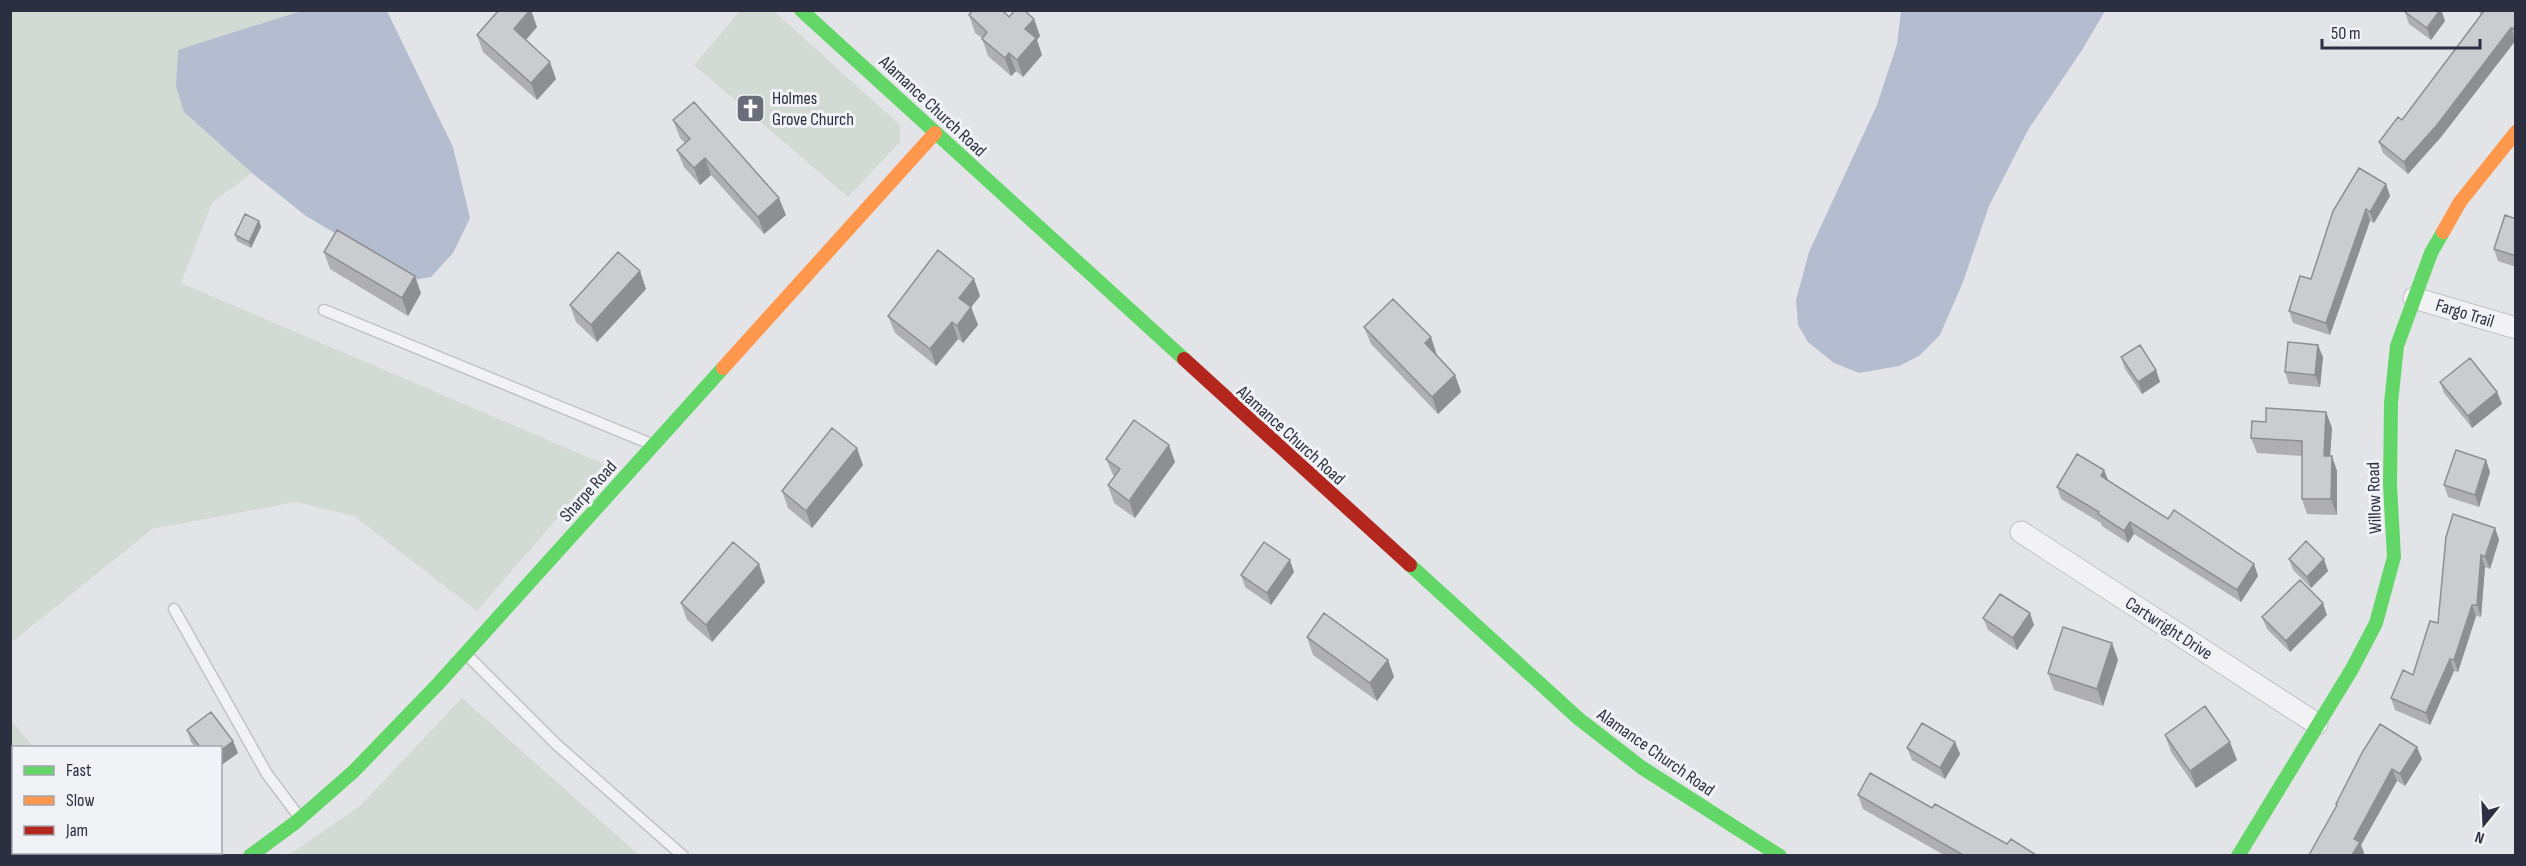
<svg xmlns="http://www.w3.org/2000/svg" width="2526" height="866" viewBox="0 0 2526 866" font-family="'Sofia Sans Condensed',sans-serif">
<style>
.green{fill:#d2dad4}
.water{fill:#b4bcd0}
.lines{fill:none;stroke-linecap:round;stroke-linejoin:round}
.lane-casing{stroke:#c1c2c6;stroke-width:13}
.street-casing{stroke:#c1c2c6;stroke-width:23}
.lane{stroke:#f2f2f4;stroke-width:10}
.street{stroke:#f2f2f4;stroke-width:21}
.fast{stroke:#63d668;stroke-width:14}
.slow{stroke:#ff974d;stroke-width:14}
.jam{stroke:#b3261e;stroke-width:14}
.wall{fill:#afafb3}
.shaded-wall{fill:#8e8f92}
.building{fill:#cbccd0;stroke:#8e8f92;stroke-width:1.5}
.labels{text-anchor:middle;stroke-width:6;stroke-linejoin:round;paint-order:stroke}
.poi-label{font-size:18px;fill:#2b2f3f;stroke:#f1f2f6;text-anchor:start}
.street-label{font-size:18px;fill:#2b2f3f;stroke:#f1f2f6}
</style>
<rect width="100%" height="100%" fill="#e3e4e8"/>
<!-- green -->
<path class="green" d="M741,10L774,11L900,125V142L848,197L694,65Z
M11,11H301L178,51L184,112L252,173L212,203L181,283L604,464L477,611L354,516L296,502L152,529L11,643Z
M462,698L639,855H289L360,806Z
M10,719L33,747L14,748V852H114L116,855H11Z"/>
<!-- water -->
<path class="water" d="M301,11H387L453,147L470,218L453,253L431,277L414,280L306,216L252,173L184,112L176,86L178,50Z
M1901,11H2105L2082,50L2028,130L1989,206L1963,282L1940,335L1919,356L1899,366L1859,373L1834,363L1808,342L1798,325L1796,300L1809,252L1877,105L1897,44Z"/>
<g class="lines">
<defs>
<path id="lane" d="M324,310L651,444
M174,609L267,774L300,818
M466,654L556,744L683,856"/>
<path id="street" d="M2414,298L2516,328
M2021,532L2317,724"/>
</defs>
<!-- lane casing -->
<use href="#lane" class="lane-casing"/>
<!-- street casing -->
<use href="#street" class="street-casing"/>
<!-- lane -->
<use href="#lane" class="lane"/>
<!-- street -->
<use href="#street" class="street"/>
<!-- fast -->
<path class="fast" d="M801,10L1184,359
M1410,565L1579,719L1641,767L1780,856
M250,856L296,822L354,771L438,684L723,368
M2238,856L2352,669L2376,623L2394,557L2390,485L2391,403L2397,346L2431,253L2443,232"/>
<!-- slow -->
<path class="slow" d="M2443,232L2460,202L2516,132
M723,368L935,133"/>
<!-- jam -->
<path class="jam" d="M1184,359L1410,565"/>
</g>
<!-- wall -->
<path class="wall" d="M2441,10L2445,21L2431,40L2409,24L2405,12Z
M2479,10H2516V40L2441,137L2408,174L2383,153L2379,142L2402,120L2481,16Z
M969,15L1009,17L1034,19L1040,36L1037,40L1042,55L1023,77L1016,71L1011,76L988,56L982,38L975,33Z
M537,27L526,40L556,79L537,100L483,52L477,35Z
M673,120L786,215L764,234L711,175L700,185L684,167L677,150L685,143L680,138Z
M2386,184L2390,196L2374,223L2370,221L2330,335L2293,323L2289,311L2311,279Z
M2516,219V267L2498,261L2494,249Z
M259,221L261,227L251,248L237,241L235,235Z
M324,252L421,293L408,316L330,269Z
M640,271L646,289L597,342L576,322L570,305Z
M974,279L980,296L971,307L978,325L963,343L958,339L936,366L895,333L888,316Z
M1364,327L1437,355L1455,375L1461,392L1438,414L1371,344Z
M2121,357L2156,370L2160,382L2142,394L2125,369Z
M2323,357L2320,387L2289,384L2285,372Z
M2440,382L2497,392L2502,404L2472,428L2444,393Z
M2326,412L2332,428L2330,456H2332L2337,471V515L2307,514L2302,499V456L2257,453L2251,438L2266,422Z
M1106,459L1175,462L1135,518L1114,503L1108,485L1114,477Z
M2486,460L2490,472L2479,507L2448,497L2444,485Z
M863,465L812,528L788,508L782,491Z
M2108,480L2168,519L2254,564L2258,576L2241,602L2134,534L2128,543L2102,526L2101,523L2061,499L2057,487Z
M2495,528L2499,540L2490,569L2485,567L2481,617L2476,616L2458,672L2454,671L2430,725L2395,710L2391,698L2413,675L2438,623Z
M2289,559L2328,571L2311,588L2293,570Z
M1294,572L1271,605L1245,587L1241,575Z
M765,582L712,642L687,620L681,603Z
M2327,615L2290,652L2267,629L2262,617Z
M1983,618L2034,625L2017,650L1988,630Z
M1307,637L1388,660L1394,677L1377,701L1313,655Z
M2112,643L2118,660L2103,706L2054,690L2048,673Z
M187,730L233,741L238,753L220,766V747H195L191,742Z
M2165,735L2237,760L2196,788L2171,752Z
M1955,742L1960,754L1945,779L1912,760L1907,748Z
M2363,751L2422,759L2405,786L2397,781L2361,845L2364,853L2363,855H2309L2337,807L2336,804Z
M1858,795L1932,808L2007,844L2036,855H1944L1863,809Z"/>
<!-- shaded-wall -->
<path class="shaded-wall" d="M530,10H531L537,27L520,46L514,29Z
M2440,10H2441L2445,21L2431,40L2427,28Z
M1034,19L1040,36L1037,40L1042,55L1023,77L1017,60L1025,29Z
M2516,25V36L2513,29Z
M2511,28L2516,40L2441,137L2408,174L2404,162Z
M1009,53L1016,71L1011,76L1005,58Z
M550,62L556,79L537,100L531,83Z
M705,158L711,175L700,185L694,168Z
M2386,184L2390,196L2374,223L2370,212Z
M779,198L786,215L764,234L758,217Z
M2366,209L2370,221L2330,335L2326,323Z
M259,221L261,227L251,248L249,242Z
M640,271L646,289L597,342L591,325Z
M415,276L421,293L408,316L402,298Z
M974,279L980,296L965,315L959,298Z
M971,307L978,325L963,343L957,326Z
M952,322L958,339L936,366L930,349Z
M1431,337L1437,355L1431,360L1425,343Z
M2318,345L2323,357L2320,387L2315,375Z
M2156,370L2160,382L2142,394L2138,382Z
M1455,375L1461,392L1438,414L1432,397Z
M2497,392L2502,404L2472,428L2468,416Z
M2326,412L2332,428L2329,471L2324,456Z
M1169,445L1175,462L1135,518L1129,501Z
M857,448L863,465L812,528L806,511Z
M2332,456L2337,471V515L2331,499Z
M2486,460L2490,472L2479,507L2475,495Z
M2104,470L2109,482L2101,476Z
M2130,522L2134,534L2128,543L2124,531Z
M2495,528L2499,540L2490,569L2485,557Z
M2481,555L2485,567L2481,617L2477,605Z
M2324,559L2328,571L2311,588L2307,577Z
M1290,560L1294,572L1271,605L1267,593Z
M759,564L765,582L712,642L706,625Z
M2254,564L2258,576L2241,602L2237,590Z
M2323,603L2327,615L2290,652L2286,641Z
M2472,605L2476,616L2458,672L2454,660Z
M2030,613L2034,625L2017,650L2013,638Z
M2112,643L2118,660L2103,706L2097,689Z
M2450,659L2454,671L2430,725L2426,713Z
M1388,660L1394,677L1377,701L1370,683Z
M233,741L238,753L220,766V751Z
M1955,742L1960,754L1945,779L1940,768Z
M2230,742L2237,760L2196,788L2190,771Z
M2417,747L2422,759L2405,786L2400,774Z
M2392,769L2397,781L2361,845L2364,853L2363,855H2352L2354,839Z"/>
<!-- building -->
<path class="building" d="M499,10H530L514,29L550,62L531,83L477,35Z
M973,10H1002L1009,17L1015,10H1024L1034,19L1025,29L1036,38L1017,60L1009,53L1005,58L982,39L987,32L969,15Z
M2406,10H2440L2427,28L2405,12Z
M2483,10H2516V25L2513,29L2511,28L2437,125L2404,162L2379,142L2398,117L2402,120L2484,11Z
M694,102L779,198L758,217L705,158L694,168L677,150L690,139L673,120Z
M2359,168L2386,184L2370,212L2366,209L2326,323L2289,311L2300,276L2311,279L2333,211Z
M245,214L259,221L249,242L235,235Z
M2505,215L2516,219V256L2494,249Z
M337,230L415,276L402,298L324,252Z
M938,250L974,279L959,298L971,307L957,326L952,322L930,349L888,316Z
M618,252L640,271L591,325L570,305Z
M1393,299L1431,337L1425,343L1455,375L1432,397L1364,327Z
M2288,342L2318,345L2315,375L2285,372Z
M2140,345L2156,370L2138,382L2121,357Z
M2470,358L2497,392L2468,416L2440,382Z
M2266,408L2326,412L2324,456H2332L2331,499H2302V441L2251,438L2252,421L2266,422Z
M1134,420L1169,445L1129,501L1108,485L1120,469L1106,459Z
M832,428L857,448L806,511L782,491Z
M2456,450L2486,460L2475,495L2444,485Z
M2077,454L2104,470L2101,476L2168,519L2174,510L2254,564L2237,590L2130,522L2124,531L2098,514L2099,512L2057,487Z
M2453,514L2495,528L2485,557L2481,555L2477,605H2472L2454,660L2450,659L2426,713L2391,698L2403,670L2413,675L2430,621L2438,623L2446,537Z
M2306,541L2324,559L2307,577L2289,559Z
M733,542L759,564L706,625L681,603Z
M1264,542L1290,560L1267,593L1241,575Z
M2300,580L2323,603L2286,641L2262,617Z
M2000,594L2030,613L2013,638L1983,618Z
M1324,613L1388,660L1370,683L1307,637Z
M2063,627L2112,643L2097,689L2048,673Z
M2205,706L2230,742L2190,771L2165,735Z
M211,712L233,741L220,751V747H200L187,730Z
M1922,723L1955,742L1940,768L1907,748Z
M2380,724L2417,747L2400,774L2392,769L2354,839L2360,842L2352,855H2309L2337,805L2336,804L2363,751Z
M1870,773L1932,808L1935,804L2007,844L2011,839L2036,855H1963L1858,795Z"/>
<!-- icons -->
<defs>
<symbol id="church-square" viewBox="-11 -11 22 22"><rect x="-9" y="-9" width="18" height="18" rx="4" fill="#6b6e7a" stroke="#f1f2f6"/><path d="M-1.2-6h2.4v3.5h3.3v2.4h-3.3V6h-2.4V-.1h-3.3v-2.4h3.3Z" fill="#fff"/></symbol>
</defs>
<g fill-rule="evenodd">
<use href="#church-square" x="734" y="92" width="33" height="33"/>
</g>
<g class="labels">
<!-- poi labels -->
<g class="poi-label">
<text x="772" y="104">Holmes<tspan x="772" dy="21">Grove Church</tspan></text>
</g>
<!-- street labels -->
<g class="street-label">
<text transform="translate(933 106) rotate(43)" y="6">Alamance Church Road</text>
<text transform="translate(2465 313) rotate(17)" y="6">Fargo Trail</text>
<text transform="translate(1291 435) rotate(42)" y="6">Alamance Church Road</text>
<text transform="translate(588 491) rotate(-48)" y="6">Sharpe Road</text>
<text transform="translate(2374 498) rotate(-92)" y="6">Willow Road</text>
<text transform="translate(2169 628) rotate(33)" y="6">Cartwright Drive</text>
<text transform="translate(1656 752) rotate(35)" y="6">Alamance Church Road</text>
</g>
</g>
<!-- border -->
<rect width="2526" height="866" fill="none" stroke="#2b2f3f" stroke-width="24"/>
<!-- legend -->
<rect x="12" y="746" width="210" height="108" fill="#f1f2f6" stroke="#a2a4ad" stroke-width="1.5"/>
<rect x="24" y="766" width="30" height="9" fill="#63d668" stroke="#a2a4ad" stroke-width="1.5"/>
<text x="66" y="776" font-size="18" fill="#2b2f3f">Fast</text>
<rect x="24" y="796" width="30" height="9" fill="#ff974d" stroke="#a2a4ad" stroke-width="1.5"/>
<text x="66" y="806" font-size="18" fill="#2b2f3f">Slow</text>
<rect x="24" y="826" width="30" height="9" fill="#b3261e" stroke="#a2a4ad" stroke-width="1.5"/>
<text x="66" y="836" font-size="18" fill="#2b2f3f">Jam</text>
<!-- north arrow -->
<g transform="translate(2484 824) rotate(198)" stroke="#f1f2f6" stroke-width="4.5" paint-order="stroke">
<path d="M0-4.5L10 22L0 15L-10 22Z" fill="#2b2f3f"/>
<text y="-9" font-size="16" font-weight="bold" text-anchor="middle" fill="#2b2f3f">N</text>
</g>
<!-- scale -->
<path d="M2322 39v9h158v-9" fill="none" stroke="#2b2f3f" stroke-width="3"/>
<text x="2331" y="39" font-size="18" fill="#2b2f3f" stroke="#f1f2f6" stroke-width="4.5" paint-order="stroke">50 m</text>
</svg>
